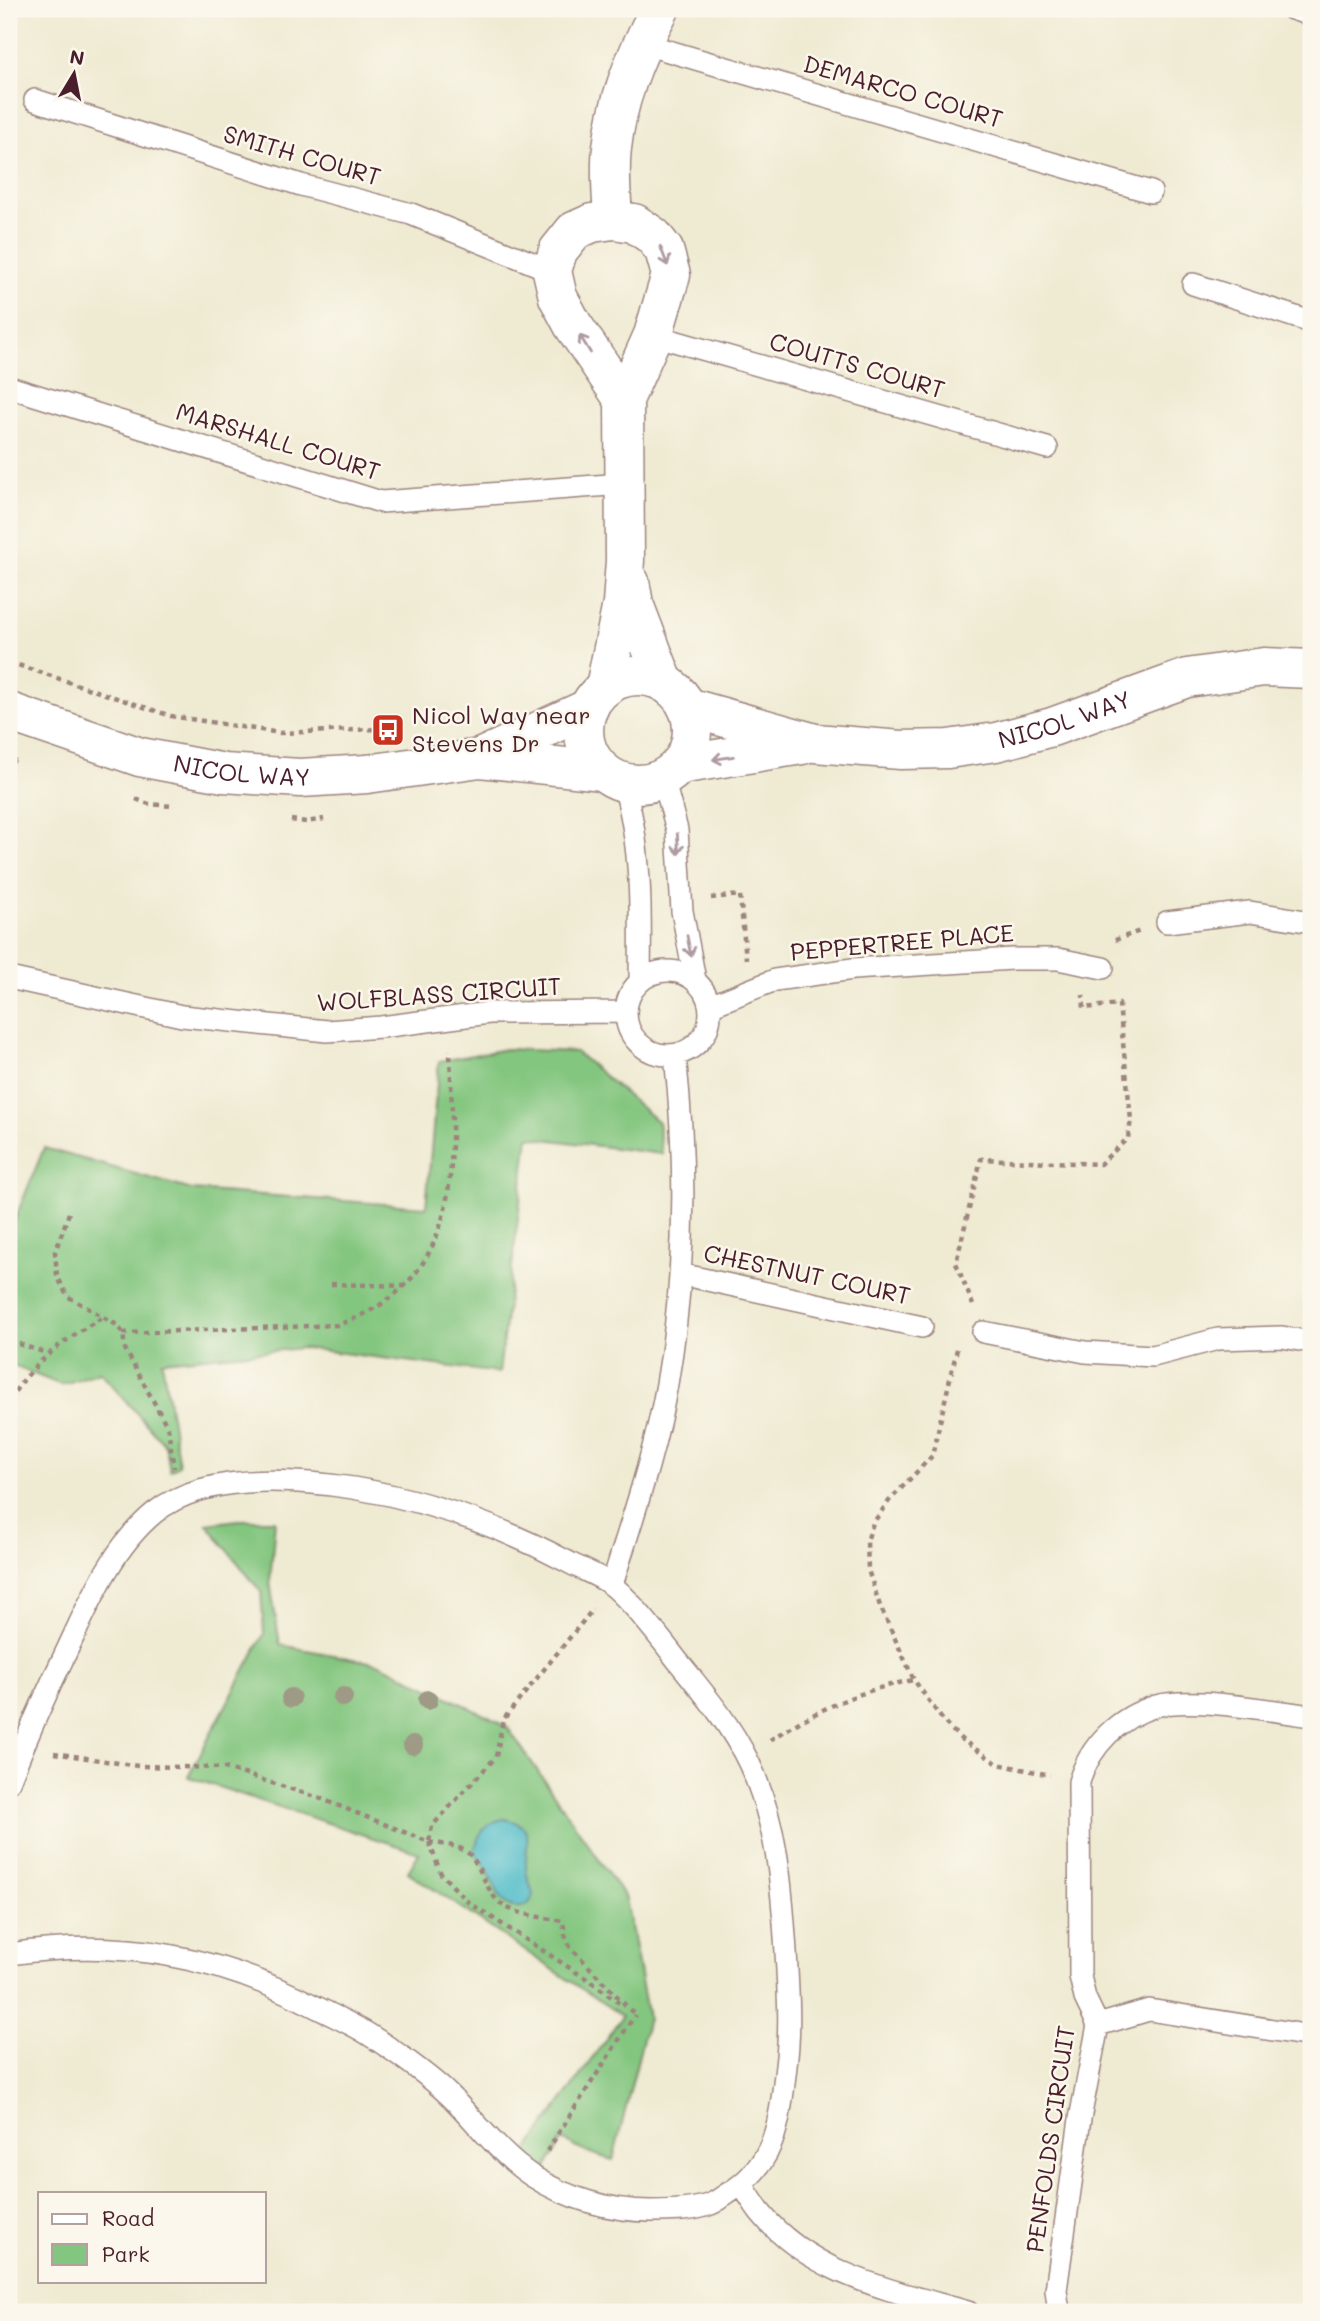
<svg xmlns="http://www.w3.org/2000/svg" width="1320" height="2321" viewBox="0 0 1320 2321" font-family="Mali,sans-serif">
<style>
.green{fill:#83c67f;stroke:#667255;stroke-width:2}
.water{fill:#4ebbc8;stroke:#4c6d7a;stroke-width:2}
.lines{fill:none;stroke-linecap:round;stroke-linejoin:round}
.service-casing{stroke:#9c847e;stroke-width:24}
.minor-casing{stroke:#9c847e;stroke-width:41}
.path{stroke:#9c847e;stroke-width:4.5;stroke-dasharray:5 5;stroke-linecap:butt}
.service{stroke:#fff;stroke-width:21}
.minor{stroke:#fff;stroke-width:38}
.tree{fill:#9f9a86}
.oneway{stroke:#ae9aa0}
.labels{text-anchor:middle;stroke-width:5;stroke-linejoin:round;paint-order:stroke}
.street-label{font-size:24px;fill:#4a1f2b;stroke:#fbf7ec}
.poi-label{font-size:24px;fill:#4a1f2b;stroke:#fbf7ec;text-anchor:start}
</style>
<rect width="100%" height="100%" fill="#fbf7ec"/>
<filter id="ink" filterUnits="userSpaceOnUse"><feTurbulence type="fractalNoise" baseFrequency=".0143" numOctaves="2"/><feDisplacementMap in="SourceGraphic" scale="14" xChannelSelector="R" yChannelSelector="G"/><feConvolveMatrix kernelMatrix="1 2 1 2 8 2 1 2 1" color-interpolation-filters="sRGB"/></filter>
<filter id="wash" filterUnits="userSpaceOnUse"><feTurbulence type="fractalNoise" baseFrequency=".00686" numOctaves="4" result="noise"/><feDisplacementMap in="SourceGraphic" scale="28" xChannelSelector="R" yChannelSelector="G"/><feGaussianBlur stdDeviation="1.57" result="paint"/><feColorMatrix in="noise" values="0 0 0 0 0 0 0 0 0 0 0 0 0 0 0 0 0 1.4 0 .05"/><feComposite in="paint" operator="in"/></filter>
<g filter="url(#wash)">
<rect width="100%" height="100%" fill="#efead2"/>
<!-- green -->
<path class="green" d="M506,1049L576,1052L658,1122L662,1154L528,1137L499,1373L303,1348L162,1361L179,1465L170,1470L165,1445L100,1372L61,1385L9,1364V1234L44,1148L192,1190L426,1207L439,1061Z
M238,1520H275L270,1582L280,1645L380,1664L499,1722L508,1728L626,1899L648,2018L613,2160L586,2152L562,2140L540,2179L518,2164L622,2016L408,1872L419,1853L188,1777L264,1634L261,1592L207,1524Z"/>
<!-- water -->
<path class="water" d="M504,1819C539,1825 524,1844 526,1868C526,1878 532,1886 533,1896C531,1902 528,1906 521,1907C498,1911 495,1880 485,1866C482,1861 478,1857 475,1852C477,1834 486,1822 504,1819Z"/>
</g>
<g filter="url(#ink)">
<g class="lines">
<defs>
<path id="service" d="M1292,9L1311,15
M641,43L1151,192
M35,100L301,185L411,214L552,271
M1193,284L1311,322
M653,335L1047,448
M9,387L381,502L623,484
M663,778L677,830L682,911L695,980
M623,782C642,845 641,914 640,980
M1167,922L1250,912L1311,922
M626 1013a42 42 0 1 1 84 0a42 42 0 1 1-84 0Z
M9,978L182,1016L327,1031L381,1027L489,1013L625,1012
M710,1006L775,980L853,969L1013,959H1058L1103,968
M680,1274L922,1327
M983,1332L1085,1352L1153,1356L1218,1339L1282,1337L1311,1342
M612,1585C632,1519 655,1453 667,1384C686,1275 687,1165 675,1055
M9,1782C27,1736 47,1691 69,1646C91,1599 113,1547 154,1513C204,1472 294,1479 353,1488C427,1500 502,1527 568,1562C581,1569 597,1575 609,1583C629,1597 661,1639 677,1660C703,1692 731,1725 749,1763C777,1822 782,1887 786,1952C788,1990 791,2027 786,2066C780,2118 777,2165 727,2194C721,2198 715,2203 708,2205C691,2211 668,2211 651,2211C610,2211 566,2198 532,2176C500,2155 477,2122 450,2096C431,2077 392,2049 368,2034C352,2024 334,2016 318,2008C216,1955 123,1938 9,1954
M1098,2025L1149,2010L1311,2036
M742,2185C748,2194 754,2204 760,2212C810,2275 895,2291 968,2312
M1059,2312L1056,2290L1080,2119L1098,2025L1085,1998L1080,1976L1079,1782C1090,1745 1119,1717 1156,1706C1190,1696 1274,1711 1311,1716"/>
<g id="minor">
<path d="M613,220C612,196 609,171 612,148C617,99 637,51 660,9"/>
<path d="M630,582L634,604L664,682"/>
<circle cx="638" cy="730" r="54"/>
<path d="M605,687L622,604L625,560L624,400L653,335L671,275L664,250L653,236L634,223L613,220L592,223L574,231L558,251L552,271L558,297L573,325L624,400"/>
<path id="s1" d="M687,707L815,743L901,750L948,749L996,742L1052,727L1187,678L1264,667L1311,669"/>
<path id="s2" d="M9,712L140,757L224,773L300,778L367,774L480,758L603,771"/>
<path d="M482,757L589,708"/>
<path d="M679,765L802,745"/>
</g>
</defs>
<!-- service casing -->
<use href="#service" class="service-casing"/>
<!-- minor casing -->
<use href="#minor" class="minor-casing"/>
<!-- path -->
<path class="path" d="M9,662L171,716L280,733L378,729
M9,772L16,754
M136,799L149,804L172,806
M291,820L306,822L324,819
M711,898L740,895L746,959
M1115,940L1140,931
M69,1213L55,1252L57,1275L67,1296L117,1325L123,1333L125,1349L168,1428L174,1468
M331,1284L405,1286
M973,1305L956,1263L981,1159L1100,1164L1128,1138L1131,1120L1119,1004L1084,1008L1083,995
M123,1333L337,1325C468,1281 453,1163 450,1050
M9,1341L47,1353
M957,1349L932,1456L889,1501L873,1523L867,1541L868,1570L880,1606L914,1680L944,1722L962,1740L998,1764L1050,1775
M9,1400C33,1363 64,1339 102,1318
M770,1740C814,1711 862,1689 914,1680
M54,1753L138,1766L225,1768L319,1798L429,1842L432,1826L496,1757L503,1720L593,1609
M429,1842C441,1844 457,1845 467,1852C480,1862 485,1890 500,1903C512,1914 546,1918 563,1921L565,1935L570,1947L635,2015
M429,1842L441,1874L468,1902L593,1983L623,2006
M547,2151L635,2015"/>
<!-- service -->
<use href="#service" class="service"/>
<!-- minor -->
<use href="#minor" class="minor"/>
</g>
<!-- trees -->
<g class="tree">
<circle cx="343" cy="1697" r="10"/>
<circle cx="291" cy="1698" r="10"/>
<circle cx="428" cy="1700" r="10"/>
<circle cx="413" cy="1745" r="10"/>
</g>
<!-- one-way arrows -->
<defs><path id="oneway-shaft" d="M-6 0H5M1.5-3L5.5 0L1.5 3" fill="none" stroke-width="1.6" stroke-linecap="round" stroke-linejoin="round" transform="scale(1.75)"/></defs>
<g class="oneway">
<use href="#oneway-shaft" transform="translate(664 256) rotate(69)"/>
<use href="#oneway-shaft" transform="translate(585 344) rotate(-122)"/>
<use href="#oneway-shaft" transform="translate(723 758) rotate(171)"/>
<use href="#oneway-shaft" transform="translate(678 844) rotate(86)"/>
<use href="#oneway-shaft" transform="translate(689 946) rotate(79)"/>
</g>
</g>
<!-- icons -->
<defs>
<symbol id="bus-square" viewBox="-11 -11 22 22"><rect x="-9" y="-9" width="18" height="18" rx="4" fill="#c8321e" stroke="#fbf7ec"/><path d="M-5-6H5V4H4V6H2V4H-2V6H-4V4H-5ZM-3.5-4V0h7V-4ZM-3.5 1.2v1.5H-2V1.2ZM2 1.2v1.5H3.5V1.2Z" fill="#fff"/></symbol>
</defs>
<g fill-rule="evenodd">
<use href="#bus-square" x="369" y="711" width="38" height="38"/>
</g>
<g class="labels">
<!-- street labels -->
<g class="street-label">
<text transform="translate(903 92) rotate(16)" y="8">DEMARCO COURT</text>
<text transform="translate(302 156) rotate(16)" y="8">SMITH COURT</text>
<text transform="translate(857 366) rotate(16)" y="8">COUTTS COURT</text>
<text transform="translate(278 442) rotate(17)" y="8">MARSHALL COURT</text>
<text dy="8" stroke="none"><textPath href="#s1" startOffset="387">NICOL WAY</textPath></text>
<text dy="8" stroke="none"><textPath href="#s2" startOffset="242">NICOL WAY</textPath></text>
<text transform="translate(902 943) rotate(-5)" y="8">PEPPERTREE PLACE</text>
<text transform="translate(439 995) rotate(-4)" y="8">WOLFBLASS CIRCUIT</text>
<text transform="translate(807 1275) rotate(12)" y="8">CHESTNUT COURT</text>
<text transform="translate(1051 2139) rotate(-82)" y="8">PENFOLDS CIRCUIT</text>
</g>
<!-- poi labels -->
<g class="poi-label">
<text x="412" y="724">Nicol Way near<tspan x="412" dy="28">Stevens Dr</tspan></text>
</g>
</g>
<!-- margin -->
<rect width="1320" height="2321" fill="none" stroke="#fbf7ec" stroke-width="35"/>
<!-- legend -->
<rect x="38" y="2192" width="228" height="91" fill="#fbf7ec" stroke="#b4a19f" stroke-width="2"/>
<rect x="52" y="2214" width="35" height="10" fill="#ffffff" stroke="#b4a19f" stroke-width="2"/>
<text x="102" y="2226" font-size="21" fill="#4a1f2b">Road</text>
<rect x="52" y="2244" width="35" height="21" fill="#83c67f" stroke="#b4a19f" stroke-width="2"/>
<text x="102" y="2262" font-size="21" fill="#4a1f2b">Park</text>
<!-- north arrow -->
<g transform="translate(74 74) rotate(10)" stroke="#fbf7ec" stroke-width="5" paint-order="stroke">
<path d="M0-5L12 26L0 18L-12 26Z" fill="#4a1f2b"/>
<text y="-10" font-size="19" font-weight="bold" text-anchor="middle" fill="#4a1f2b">N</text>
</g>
</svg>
